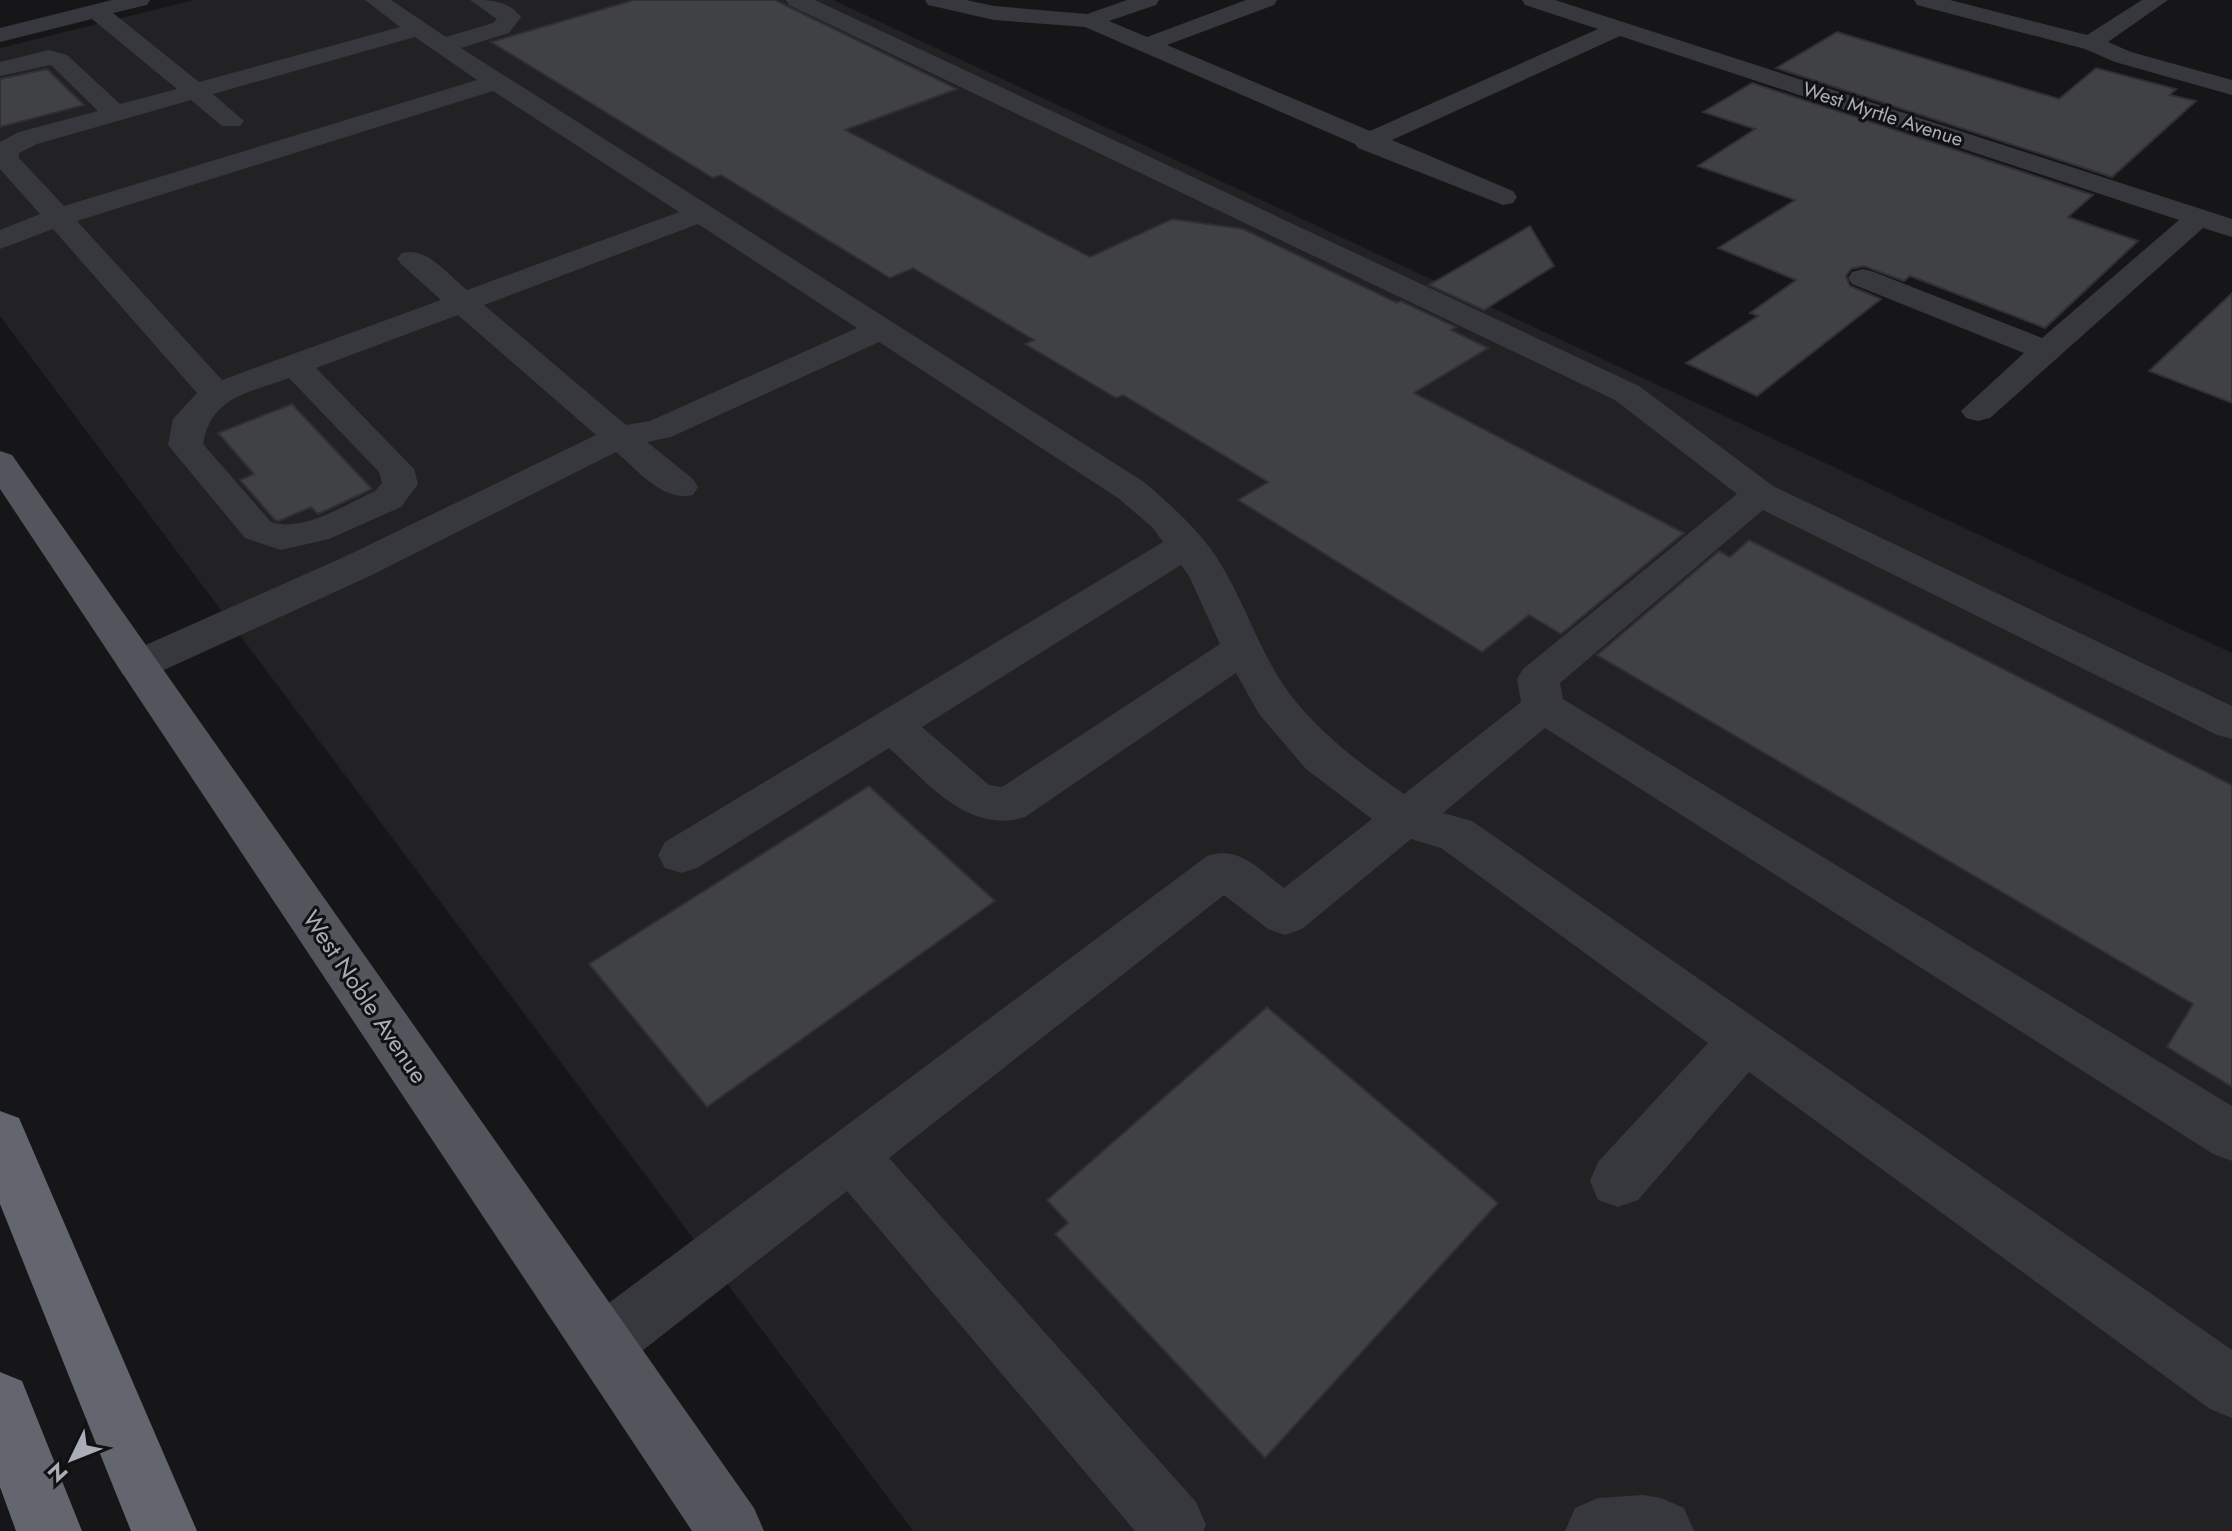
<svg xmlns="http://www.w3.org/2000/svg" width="2232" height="1531" viewBox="0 0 2232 1531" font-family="Jost,sans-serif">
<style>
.built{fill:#222225}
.building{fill:#404145;stroke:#303034;stroke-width:2}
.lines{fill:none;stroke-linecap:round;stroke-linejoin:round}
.minor{fill:#37383d;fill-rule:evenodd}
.major{fill:#53555c;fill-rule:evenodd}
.highway{fill:#63666e;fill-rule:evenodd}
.labels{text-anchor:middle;stroke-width:6;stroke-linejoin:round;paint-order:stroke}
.far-street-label{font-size:20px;fill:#a8adb8;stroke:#111113}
.street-label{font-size:24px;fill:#a8adb8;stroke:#111113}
</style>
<rect width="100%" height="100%" fill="#161618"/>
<!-- built -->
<path class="built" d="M194,0H833L2232,653V1531H913L0,316V48Z"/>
<!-- building -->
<path class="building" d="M634,0H775L957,89L845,130L1090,257L1172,219L1243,229L1397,303L1401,301L1456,327L1451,330L1488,348L1414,393L1684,533L1561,634L1529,615L1482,652L1238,500L1268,482L1123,395L1116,398L1025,344L1034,340L913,268L890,278L721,175L713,178L491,42Z
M1837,32L2059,99L2096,68L2176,89L2170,95L2196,101L2112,177L1776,68Z
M47,69L84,105L0,127V79Z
M1752,83L2093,195L2068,217L2138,241L2045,328L1910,276L1904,281L1864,266L1851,269L1846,276L1850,286L1881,299L1757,396L1686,363L1758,316L1750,313L1796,280L1718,248L1795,200L1698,166L1755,129L1703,112Z
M1530,226L1554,266L1484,310L1429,285Z
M2232,293V403L2149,371Z
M292,404L372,489L318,514L311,507L279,521L275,520L240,480L254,474L218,433Z
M1749,540L2232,785V1087L2167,1047L2193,1004L1597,655L1719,551L1730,557Z
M869,786L995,901L707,1107L589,964Z
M1267,1007L1498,1203L1265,1458L1055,1234L1068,1223L1047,1200Z"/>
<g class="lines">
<!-- minor -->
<path class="minor" d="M112,0H150L147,5L113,13L199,82L400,27L365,0H391L446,37L493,23L497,19L470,0C490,0 508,0 521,17L509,33L461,48L1144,482C1174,508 1207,537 1226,573C1248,612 1262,656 1289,693C1321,735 1361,764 1404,794L1521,702L1517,679L1523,669L1737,494L1615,400L789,5L786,0H815L1639,386L1773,486L2232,706V739L2217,735L1763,510L1560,683L1563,699L2232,1106V1161L2213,1154L1545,728L1443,813L1472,821L2232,1350V1418L2210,1409L1749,1072L1638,1200L1618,1207L1598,1200L1590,1181L1598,1162L1708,1043L1441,848L1411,839L1302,929L1285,935L1268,929L1224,895L889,1158L1196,1502L1206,1525L1203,1531H1135L847,1191L624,1365L603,1374L582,1365L573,1344L582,1323L1207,856C1240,845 1259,870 1284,888L1372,819L1306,769L1259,714L1236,673L1025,817C968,835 927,782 889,748L697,868L681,873L665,868L658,855L665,842L1163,542L1152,527L1118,498L879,342L671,437L647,442L693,479L698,487L693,495C662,502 638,470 616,452L372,575L153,675L138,679L123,675L117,665L123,655L344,557L596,435L458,315L316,368L414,469L418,484L401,507L329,539L281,550L245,538L168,445L173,419L197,393L53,229L0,249V230L40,214L0,169V142L19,132L98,111L51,65L0,76V62L49,50L67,55L120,104L177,89L92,19L0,42V28ZM415,37L477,80L64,206L19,158V153L37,144L191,100L222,126H240L244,121L213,94ZM493,91L679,212L467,290C448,275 427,246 402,253L397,259L402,265L441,300L222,380L77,221ZM698,224L857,328L650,421L626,425L484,305ZM289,378L379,472L382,483L375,491C346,504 303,533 271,522L203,444C211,396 249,393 289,378ZM1181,565L1189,576L1220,644L1002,787L989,785L922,727Z
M925,0H966L994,6L1087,14L1127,0H1159L1156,5L1109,21L1147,37L1246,0H1277L1274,5L1167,45L1370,131L1598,29L1525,5L1522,0H1555L2232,219V237L2203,228L1990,418L1978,421L1966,418L1961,411L2024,353L1852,284L1848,278L1852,272L1863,269L1874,272L2042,338L2179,220L1620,36L1392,140L1513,191L1517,197L1513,203L1503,205L1358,148L1355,144L1085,27L994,20L928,5Z
M1914,0H1950L2087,35L2142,0H2168L2108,42L2131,52L2232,80V95L2115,62L2085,49L1917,5Z
M1643,1495L1661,1498L1684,1508L1694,1531H1565L1575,1508L1598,1498Z"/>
<!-- major -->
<path class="major" d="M0,451L12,455L754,1508L764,1531H692L0,489Z"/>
<!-- highway -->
<path class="highway" d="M0,1111L19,1118L197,1531H131L0,1204Z
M0,1372L22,1381L82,1531H16L0,1487Z"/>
</g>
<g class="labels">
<!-- far-street labels -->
<g class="far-street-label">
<text transform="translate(1883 114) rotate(18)" y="7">West Myrtle Avenue</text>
</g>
<!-- street labels -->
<g class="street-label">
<text transform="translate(365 997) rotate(56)" y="8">West Noble Avenue</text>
</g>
</g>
<!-- north arrow -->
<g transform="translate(72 1459) rotate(227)" stroke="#111113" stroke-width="6" paint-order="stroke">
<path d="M0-6L14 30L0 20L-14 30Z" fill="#a8adb8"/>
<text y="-12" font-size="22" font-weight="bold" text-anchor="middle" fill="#a8adb8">N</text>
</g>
</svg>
